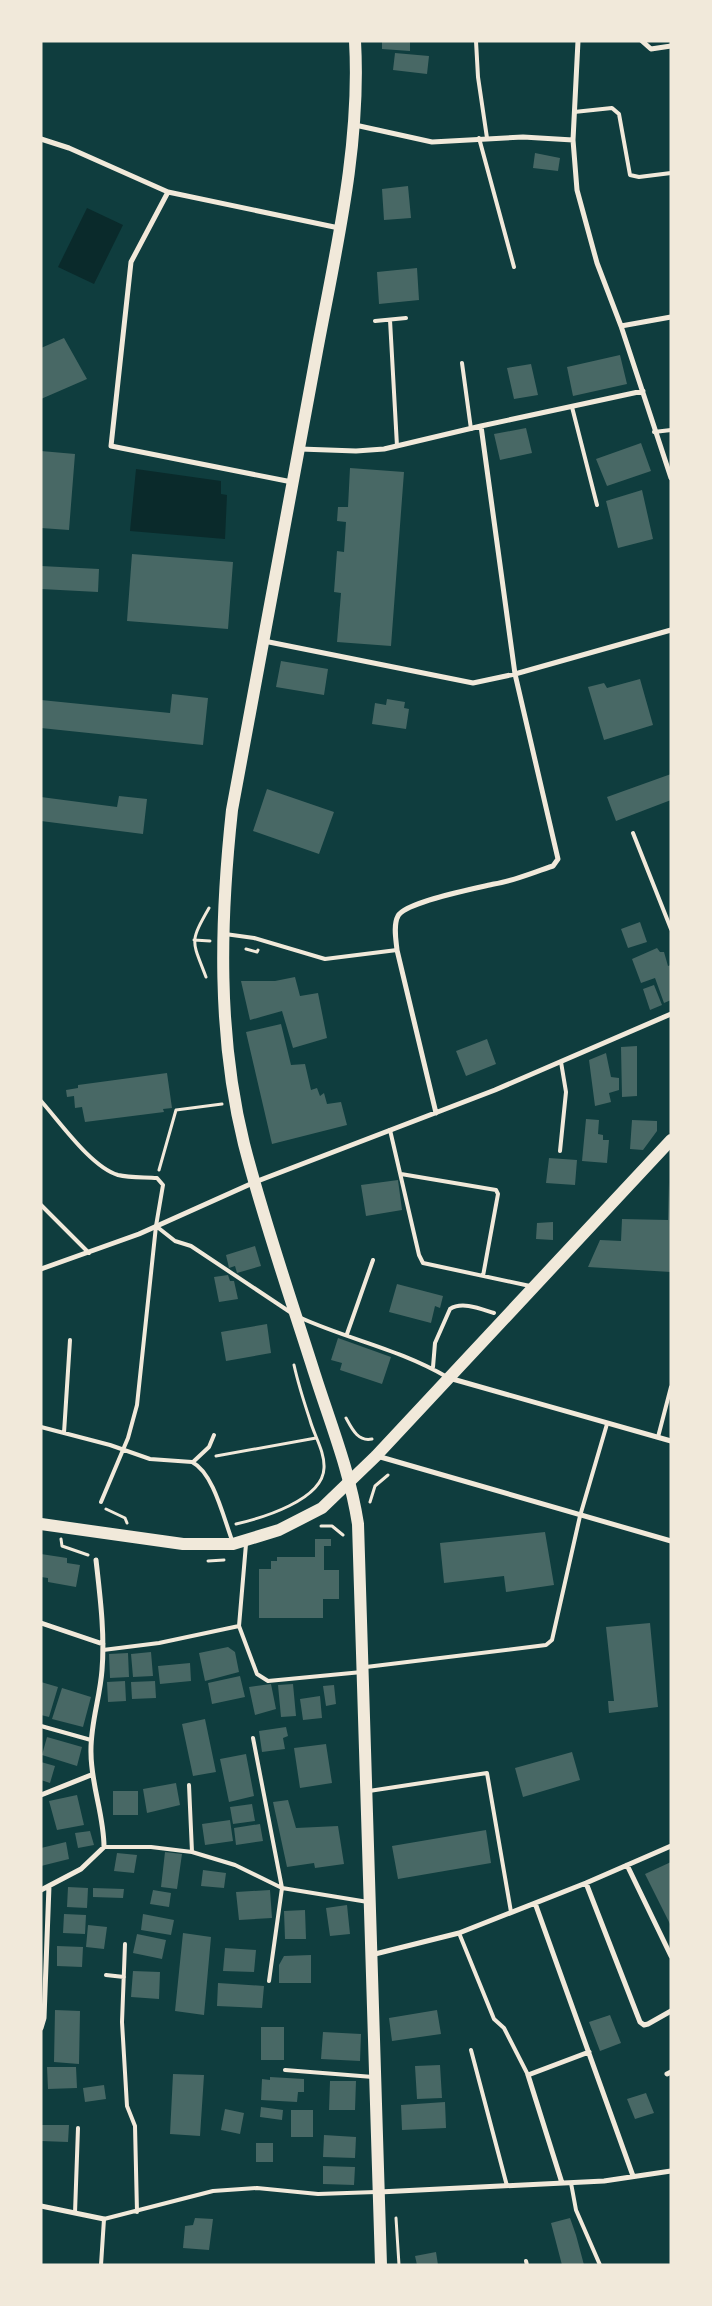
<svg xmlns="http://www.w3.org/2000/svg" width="712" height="2306" viewBox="0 0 712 2306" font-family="'Fira Sans',sans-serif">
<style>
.water{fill:#0a2a2b}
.building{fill:#486865}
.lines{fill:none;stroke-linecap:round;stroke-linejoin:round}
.path{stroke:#f1e9da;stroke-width:3}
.service{stroke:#f1e9da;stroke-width:4}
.minor{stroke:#f1e9da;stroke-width:5}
.primary{stroke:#f1e9da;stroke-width:12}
.trunk{stroke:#f1e9da;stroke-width:12}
</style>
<rect width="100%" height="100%" fill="#0f3d3e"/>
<!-- water -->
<path class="water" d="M87,208L123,225L94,284L58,267Z
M136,469L221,481V494L227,495L225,539L130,531Z"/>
<!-- building -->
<path class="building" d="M382,41H410V51L382,49Z
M395,53L429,56L427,74L393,70Z
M535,153L560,158L558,171L533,168Z
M408,186L411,218L384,220L382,189Z
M417,268L419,300L379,304L377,272Z
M64,338L87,379L41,399V348Z
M620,355L627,384L573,396L567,367Z
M531,364L538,395L514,399L507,368Z
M526,428L532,453L500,460L494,434Z
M641,443L651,471L607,486L596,459Z
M41,451L75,454L69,530L41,528Z
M350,468L404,472L391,646L337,642L341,593L334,592L337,551L344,552L346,522L337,521L338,507H348Z
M642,490L653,539L618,548L606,501Z
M132,554L233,562L228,629L127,621Z
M41,566L99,569L98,592L41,589Z
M281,661L328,669L324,695L276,687Z
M640,679L653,725L604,740L588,687L604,683L607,688Z
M172,694L208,698L203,745L41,728V700L170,713Z
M387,699L405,702L404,708L409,709L406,729L372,724L375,703L386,705Z
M671,774V800L616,821L607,797Z
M267,789L334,812L319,854L253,831Z
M119,796L147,799L143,834L41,821V797L117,807Z
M640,922L647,942L628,948L621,929Z
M657,948L660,952H664L668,966L671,965V1000L664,1003L655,978L641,983L632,959Z
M295,977L300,996L318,993L327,1038L293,1048L282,1011L250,1020L241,981H275Z
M654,985L662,1005L650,1010L643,989Z
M281,1024L291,1065L305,1064L311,1090L317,1088L320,1096L324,1093L327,1104L341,1102L347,1125L272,1144L246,1032Z
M487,1039L496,1064L466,1076L456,1051Z
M637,1046V1096L622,1097L621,1047Z
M606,1053L611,1077L619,1078V1090L609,1093L611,1102L595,1106L589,1060Z
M167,1073L172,1108L163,1109L164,1112L85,1122L82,1107L75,1108L74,1096L67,1097L66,1090L78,1088V1085Z
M586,1119L599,1120L598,1134L603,1135V1140H609L607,1163L582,1161Z
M632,1120L657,1121V1131L643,1150L630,1149Z
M549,1158L577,1160L575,1185L546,1183Z
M398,1180L402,1210L366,1216L361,1185Z
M669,1182L671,1272L588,1267L600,1240L621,1241L622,1219L668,1220Z
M553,1222V1240L536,1239L537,1223Z
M255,1246L261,1266L237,1273L235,1266L229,1268L226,1255Z
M228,1275L230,1281H234L238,1299L219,1302L214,1277Z
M397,1284L443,1296L440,1308L435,1306L431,1323L389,1312Z
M267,1324L271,1353L226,1361L221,1332Z
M338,1338L391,1357L382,1384L340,1370L342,1363L331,1360Z
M545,1532L554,1585L506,1592L504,1576L444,1583L440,1543Z
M315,1539H331V1546H324V1570H339V1599H323V1618H259V1569H271V1561H277V1557H315Z
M41,1554L67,1558V1563L80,1565L76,1587L48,1582V1578L41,1577Z
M650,1623L658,1707L609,1713L608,1701H614L606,1627Z
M228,1647L235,1652L239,1672L205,1681L199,1653Z
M151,1652L153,1676L133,1677L131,1654Z
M128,1653L129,1677L110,1678L109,1654Z
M190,1663L191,1681L160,1684L158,1666Z
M240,1676L245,1697L212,1704L208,1683Z
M125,1681L126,1701L108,1702L107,1682Z
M155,1681L156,1698L132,1699L131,1682Z
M41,1682L58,1687L49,1717L41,1715Z
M271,1684L276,1709L255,1715L249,1687Z
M293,1684L296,1716L281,1717L278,1685Z
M334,1685L336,1704L326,1706L323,1686Z
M62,1688L91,1697L83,1727L52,1719Z
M320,1696L322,1718L303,1720L300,1699Z
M205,1719L216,1772L193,1776L182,1724Z
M286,1727L288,1736L283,1738L285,1749L262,1752L259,1731Z
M47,1737L82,1747L77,1766L42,1755Z
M326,1744L332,1783L300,1788L294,1748Z
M572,1752L580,1780L523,1797L515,1768Z
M246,1754L254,1796L229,1802L220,1759Z
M41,1762L55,1766L50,1783L41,1780Z
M176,1783L180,1805L147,1813L143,1789Z
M113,1791H138V1815H113Z
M77,1795L84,1825L57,1830L49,1801Z
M288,1800L296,1828L338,1826L344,1864L315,1868L314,1863L287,1867L273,1802Z
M252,1804L255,1821L233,1824L230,1807Z
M230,1820L233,1841L205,1845L202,1824Z
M260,1824L263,1841L236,1845L234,1828Z
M486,1830L491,1863L398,1879L392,1846Z
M90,1831L94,1845L78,1848L75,1833Z
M66,1842L69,1859L41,1866V1848Z
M165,1852L182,1854L177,1889L161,1887Z
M117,1853L137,1855L134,1873L114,1871Z
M671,1862V1926L645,1874Z
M203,1870L226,1873L224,1888L201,1886Z
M68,1887L88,1888L87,1908L67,1907Z
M93,1888L124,1889L123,1898L93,1897Z
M153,1890L171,1893L169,1907L150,1904Z
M270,1890L272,1918L239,1920L236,1892Z
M347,1905L350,1934L330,1936L326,1908Z
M305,1910L306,1939H285L284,1911Z
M64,1914L86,1915L85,1934L63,1933Z
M143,1914L174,1920L171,1935L141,1930Z
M88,1925L107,1927L104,1949L86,1947Z
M183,1933L211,1937L204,2015L175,2011Z
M137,1934L166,1940L162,1959L133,1953Z
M57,1946L83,1947L82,1967L57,1966Z
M225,1948L256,1950L254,1972L223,1971Z
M311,1955V1983H279V1965L284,1956Z
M133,1971L160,1972L159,1999L131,1997Z
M218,1983L264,1986L262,2008L217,2006Z
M55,2010L80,2011L79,2064L54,2062Z
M437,2010L441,2034L392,2041L389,2018Z
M610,2015L621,2043L600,2051L589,2022Z
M261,2027H284V2060H261Z
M323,2032L361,2034L360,2061L321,2059Z
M440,2065L442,2098L417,2099L415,2066Z
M47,2067H76L77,2088L48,2089Z
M173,2074L204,2075L200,2136L170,2134Z
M270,2077L304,2079V2092H298L297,2102L261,2100L262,2079L270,2080Z
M330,2081H356L355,2110H329Z
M104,2085L106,2099L85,2102L83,2088Z
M646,2093L654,2113L635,2119L627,2099Z
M445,2102L446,2128L402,2130L401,2105Z
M261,2107L283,2110L282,2120L260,2117Z
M225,2109L244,2113L240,2134L221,2130Z
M291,2110H313V2137H291Z
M41,2125H69L68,2142L41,2141Z
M324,2135L356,2137L355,2158L323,2157Z
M256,2143H273V2162H256Z
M323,2166L355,2167L354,2185L323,2184Z
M195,2218L213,2219L209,2250L183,2248L185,2226L193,2225Z
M570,2218L576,2235L584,2265H562L551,2223Z
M436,2252L438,2265H417L415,2256Z"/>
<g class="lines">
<!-- path -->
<path class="path" d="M194,940L210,941
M246,949L257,952L258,950
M206,977C192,940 189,943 209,908
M159,1170L176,1110L222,1104
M346,1418C352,1429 358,1442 372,1439
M216,1456L316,1438
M370,1502L375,1486L388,1475
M106,1509L125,1518L127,1523
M236,1524C262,1518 323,1500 324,1468C325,1452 314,1435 310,1420C304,1402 298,1383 294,1365
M321,1526H332L343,1535
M61,1539L62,1546L88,1555
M208,1561L224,1560
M396,2218L399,2265"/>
<!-- service -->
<path class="service" d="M476,41L478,77L487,138
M574,112L612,108L619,114L630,175L639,177L671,173
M479,138L514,267
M390,320L397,446
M375,321L406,318
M462,363L471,429
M572,407L597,505
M654,432L671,430
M633,833L671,929
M225,934L254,938L325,959L397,950
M41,1101C60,1122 91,1167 118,1175C130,1178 145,1177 157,1178L163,1185L156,1226L137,1405L128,1438L101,1502
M390,1130L419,1255L423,1263L530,1286
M560,1151L566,1092L561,1062
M401,1174L496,1190L498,1194L483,1276
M41,1205L89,1253
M156,1226L175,1241L191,1246L290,1312
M301,1318C350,1340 399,1349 447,1377
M347,1334L373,1260
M433,1367L435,1343L450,1309C462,1301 481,1309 494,1313
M41,1427L110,1445L150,1459L192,1462C214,1473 224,1520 233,1543
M64,1433L70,1340
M658,1437L671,1387
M193,1462L209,1447L214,1435
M246,1544L239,1626L257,1674L268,1681L362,1672
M103,1650L159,1643L239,1626
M366,1667L546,1645L552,1640L580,1516L607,1424
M41,1726L91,1740
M253,1738L282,1888L269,1981
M189,1785L192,1852
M369,1791L487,1773L511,1912
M104,1847H151L192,1852L235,1865L282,1888L368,1902
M459,1933L494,2019L504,2028L528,2075
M125,1944L122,2022L127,2106L135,2126L137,2212
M106,1975L124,1977
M471,2050L507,2186
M285,2070L373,2077
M571,2183L576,2210L600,2265
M75,2213L78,2128
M526,2261L527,2265
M101,2265L104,2219L213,2191L257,2188L318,2194L376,2192"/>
<!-- minor -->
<path class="minor" d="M578,41L573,140L577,190L597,263L621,326L671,478
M642,41L651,49L671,46
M355,125L432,142L523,137L573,140
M41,139L69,148L168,192
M621,326L671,317
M300,449L356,451L384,449L481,426
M292,482L111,446L131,262L168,192L339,228
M264,641L473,683L515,674L671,630
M436,1113L397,950C396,940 393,925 398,916C405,902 477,888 494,884C514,881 534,872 553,866L558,859L515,674L481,426L643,391
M41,1269L139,1234L255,1182L495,1090L671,1014
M449,1378L671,1441
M377,1456L671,1541
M41,1623L103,1644
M41,1795L91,1775
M627,1865L671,1956
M586,1883L640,2022L644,2025L648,2024L671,2011
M41,1890L81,1869L104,1847C104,1815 91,1785 91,1753C90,1725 100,1698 102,1670C105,1634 100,1596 96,1560
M535,1903L633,2176
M371,1955L459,1933L586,1883L671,1846
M41,2028L44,2018L49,1886
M667,2074L671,2072
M562,2183L528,2075L589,2052
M379,2192L604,2181L671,2171
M41,2206L104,2219"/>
<!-- primary -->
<path class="primary" d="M355,41C361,145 336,249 317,351C289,504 261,657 232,810C220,921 217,1035 244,1144C264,1222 291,1299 315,1375C331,1425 350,1472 358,1524L381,2265"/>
<!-- trunk -->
<path class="trunk" d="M41,1524L183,1544H233L279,1530L322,1508L376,1456L671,1140"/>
</g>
<!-- border -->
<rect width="712" height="2306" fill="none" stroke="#f1e9da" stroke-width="85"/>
</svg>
